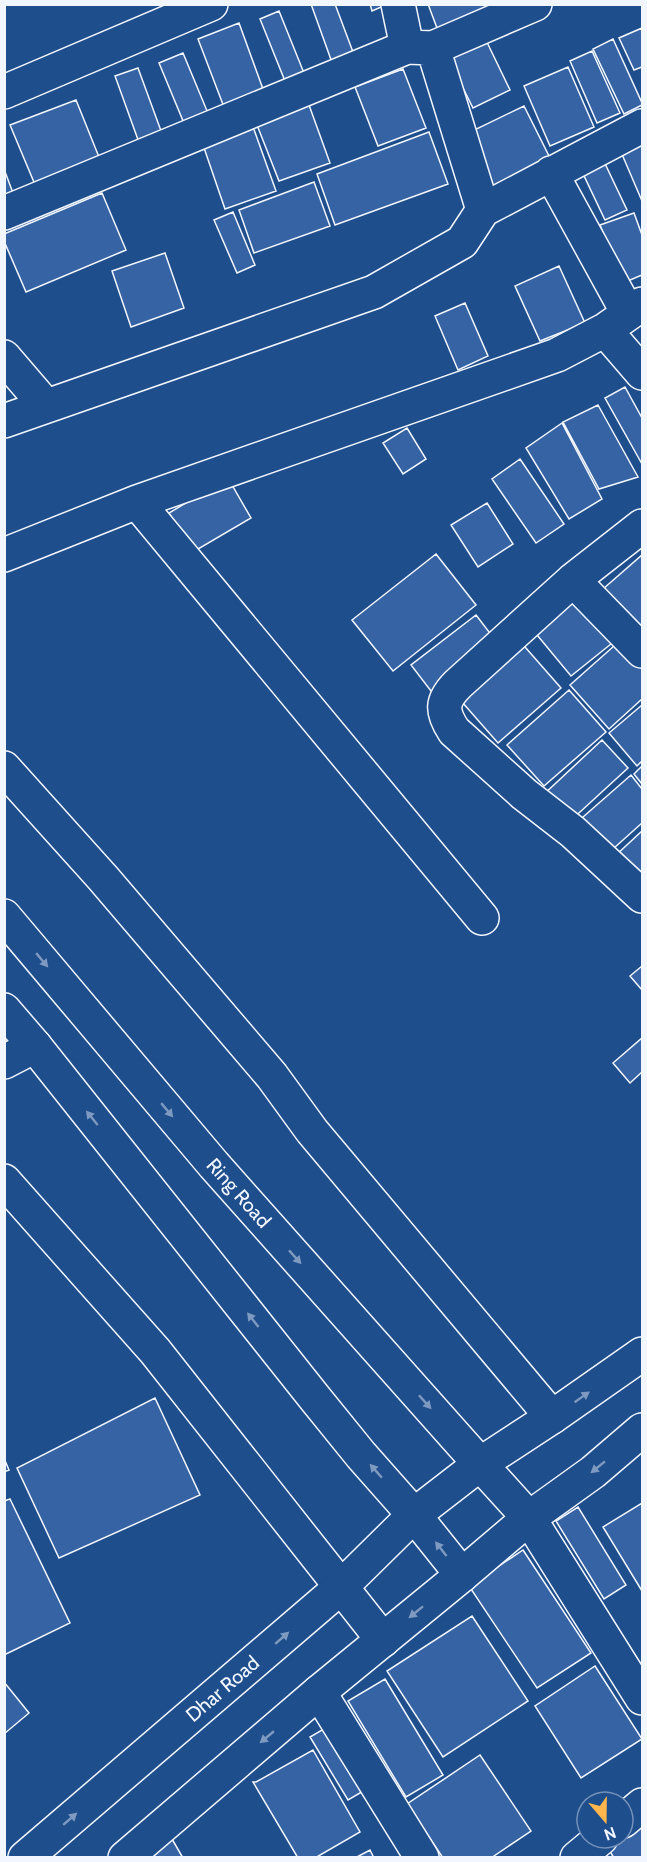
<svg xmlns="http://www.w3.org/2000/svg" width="647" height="1862" viewBox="0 0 647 1862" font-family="Cabin,sans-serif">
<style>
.building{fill:#3563a3;stroke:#f2f6ff;stroke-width:1.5}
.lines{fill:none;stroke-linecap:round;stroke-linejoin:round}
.minor-casing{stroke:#f2f6ff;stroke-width:36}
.major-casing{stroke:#f2f6ff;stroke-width:36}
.highway-casing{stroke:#f2f6ff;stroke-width:36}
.minor{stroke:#1f4e8c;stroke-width:33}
.major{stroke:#1f4e8c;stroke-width:33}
.highway{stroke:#1f4e8c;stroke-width:33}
.oneway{fill:#7e9ac0}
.labels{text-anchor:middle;stroke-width:4.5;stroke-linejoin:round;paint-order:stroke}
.street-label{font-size:20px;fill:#f2f6ff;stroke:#1f4e8c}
</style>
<rect width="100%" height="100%" fill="#1f4e8c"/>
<!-- building -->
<path class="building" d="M311,4H335L356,60L334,68Z
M370,4H388L372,11Z
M428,4H524L440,36Z
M279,11L306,78L287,86L260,19Z
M239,23L267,100L227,115L198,39Z
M642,28V67L634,70L619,38Z
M483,34L510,90L473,108L445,52Z
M613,39L642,103V105L624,114L593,49Z
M592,51L620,113L597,123L570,61Z
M183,53L210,118L186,128L159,63Z
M568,67L594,127L550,146L524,86Z
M138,68L164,139L141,148L115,76Z
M403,69L426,128L378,146L355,87Z
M76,100L101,162L36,187L10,125Z
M309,105L330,163L279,181L257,125Z
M524,106L552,162L494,190L466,134Z
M252,124L276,191L225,209L202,142Z
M429,132L448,184L335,225L317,174Z
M642,134V201L618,145Z
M599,151L627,210L605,220L577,161Z
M4,169L16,201L4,205Z
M314,182L330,226L254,253L239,210Z
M102,193L126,250L26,292L4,241V234Z
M233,212L255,265L237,273L214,220Z
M634,213L642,235V275L623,283L600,225Z
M165,253L184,308L131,327L112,271Z
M559,266L585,323L540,341L515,286Z
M465,303L488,356L458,370L435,316Z
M625,387L642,418V464L605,398Z
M598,405L638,477L599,489L563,422Z
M562,423L602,499L569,519L526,448Z
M407,428L426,459L403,474L383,443Z
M520,459L564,524L536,543L492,479Z
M228,478L251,518L193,552L169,513Z
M487,503L513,544L478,567L451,525Z
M436,554L476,605L393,671L352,620Z
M642,555V635L603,589Z
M573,588L616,640L571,676L528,624Z
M476,615L496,641L431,691L411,665Z
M623,638L642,660V699L609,729L570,685Z
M518,639L561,688L498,743L455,694Z
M569,690L606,732L544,786L507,745Z
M642,705V761L637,766L609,733Z
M602,740L628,768L568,823L542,796Z
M642,766V784L634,774Z
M631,775L642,789V823L604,857L575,824Z
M642,831V888L615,856Z
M642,966V990L630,976Z
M642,1038V1072L630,1083L613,1063Z
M155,1398L200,1495L59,1558L17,1468Z
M4,1458L9,1470L4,1472Z
M10,1499L70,1623L4,1655V1501Z
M642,1503V1591L603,1527Z
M578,1507L626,1585L604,1599L556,1521Z
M523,1550L591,1653L537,1688L469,1586Z
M472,1616L528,1701L443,1757L387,1671Z
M595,1666L642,1739L581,1778L535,1706Z
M385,1679L443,1775L406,1797L348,1701Z
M4,1682L29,1713L4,1734Z
M334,1723L372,1786L348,1800L310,1737Z
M313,1750L360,1832L315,1858H298L253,1782H256Z
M480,1755L531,1831L491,1858H443L407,1804Z
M642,1817V1858H614L604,1842L611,1838H623V1830Z
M172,1839L183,1858H141Z
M370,1850L374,1858H355Z"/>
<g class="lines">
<defs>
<path id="minor" d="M398,4L407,47L433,48L483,210
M433,48L535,4
M4,92L211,4
M551,173L628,313
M4,213L407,47
M605,330L642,373
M4,357L46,406
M4,421L374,292L462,242L483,210L642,126
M137,502L482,918
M642,526L573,580L458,684C441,701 441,711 454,731L524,794L573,832L642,896
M4,555L137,502L557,355L605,330L642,304
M573,580L642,651
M4,768L103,878L272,1076L312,1131L552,1417
M4,1062L35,1046
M4,1181L155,1351L383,1640
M529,1518L642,1698
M319,1692L422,1858
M623,1821L642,1805
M577,1858L601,1838"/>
<g id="major">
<path id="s1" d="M25,1858L340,1588L414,1515"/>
<path d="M125,1858L319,1692L462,1575"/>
</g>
<g id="highway">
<path id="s2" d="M4,916L214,1165L480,1464L552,1417L642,1354"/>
<path d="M4,1010L35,1046L314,1397L361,1455L414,1515"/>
<path d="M529,1518L480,1464L414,1515L462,1575L529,1518L593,1472L642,1430"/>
</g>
</defs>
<!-- minor casing -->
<use href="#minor" class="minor-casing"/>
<!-- major casing -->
<use href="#major" class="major-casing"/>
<!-- highway casing -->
<use href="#highway" class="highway-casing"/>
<!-- minor -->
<use href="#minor" class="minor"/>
<!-- major -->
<use href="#major" class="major"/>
<!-- highway -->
<use href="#highway" class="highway"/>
</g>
<!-- one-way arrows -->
<defs><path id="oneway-solid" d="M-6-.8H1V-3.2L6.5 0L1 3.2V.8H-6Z" transform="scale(1.5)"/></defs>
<g class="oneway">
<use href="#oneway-solid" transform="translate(42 960) rotate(50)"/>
<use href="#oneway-solid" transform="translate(167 1110) rotate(50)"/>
<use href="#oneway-solid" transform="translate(92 1118) rotate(-129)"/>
<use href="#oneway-solid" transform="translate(295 1257) rotate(48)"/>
<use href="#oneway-solid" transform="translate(253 1320) rotate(-128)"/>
<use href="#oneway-solid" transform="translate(582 1397) rotate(-35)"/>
<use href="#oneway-solid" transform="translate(425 1402) rotate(48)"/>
<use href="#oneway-solid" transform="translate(598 1467) rotate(141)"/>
<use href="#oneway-solid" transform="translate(376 1471) rotate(-131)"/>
<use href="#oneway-solid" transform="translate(441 1549) rotate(-128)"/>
<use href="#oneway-solid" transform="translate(416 1612) rotate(141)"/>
<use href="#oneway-solid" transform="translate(282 1638) rotate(-41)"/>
<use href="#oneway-solid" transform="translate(267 1737) rotate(140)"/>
<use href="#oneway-solid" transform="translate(70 1819) rotate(-41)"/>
</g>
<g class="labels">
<!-- street labels -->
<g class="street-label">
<text dy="7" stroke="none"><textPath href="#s2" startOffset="363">Ring Road</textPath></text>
<text dy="7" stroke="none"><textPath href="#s1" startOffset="260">Dhar Road</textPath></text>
</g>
</g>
<!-- border -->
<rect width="647" height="1862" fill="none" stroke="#f2f6ff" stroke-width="12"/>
<!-- north arrow -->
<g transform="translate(605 1820) rotate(160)"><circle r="28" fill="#1f4e8c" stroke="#7391ba" stroke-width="1.5"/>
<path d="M0-4.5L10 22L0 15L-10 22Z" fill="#ffb74d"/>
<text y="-9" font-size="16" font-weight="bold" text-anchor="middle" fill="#f2f6ff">N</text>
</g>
</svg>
